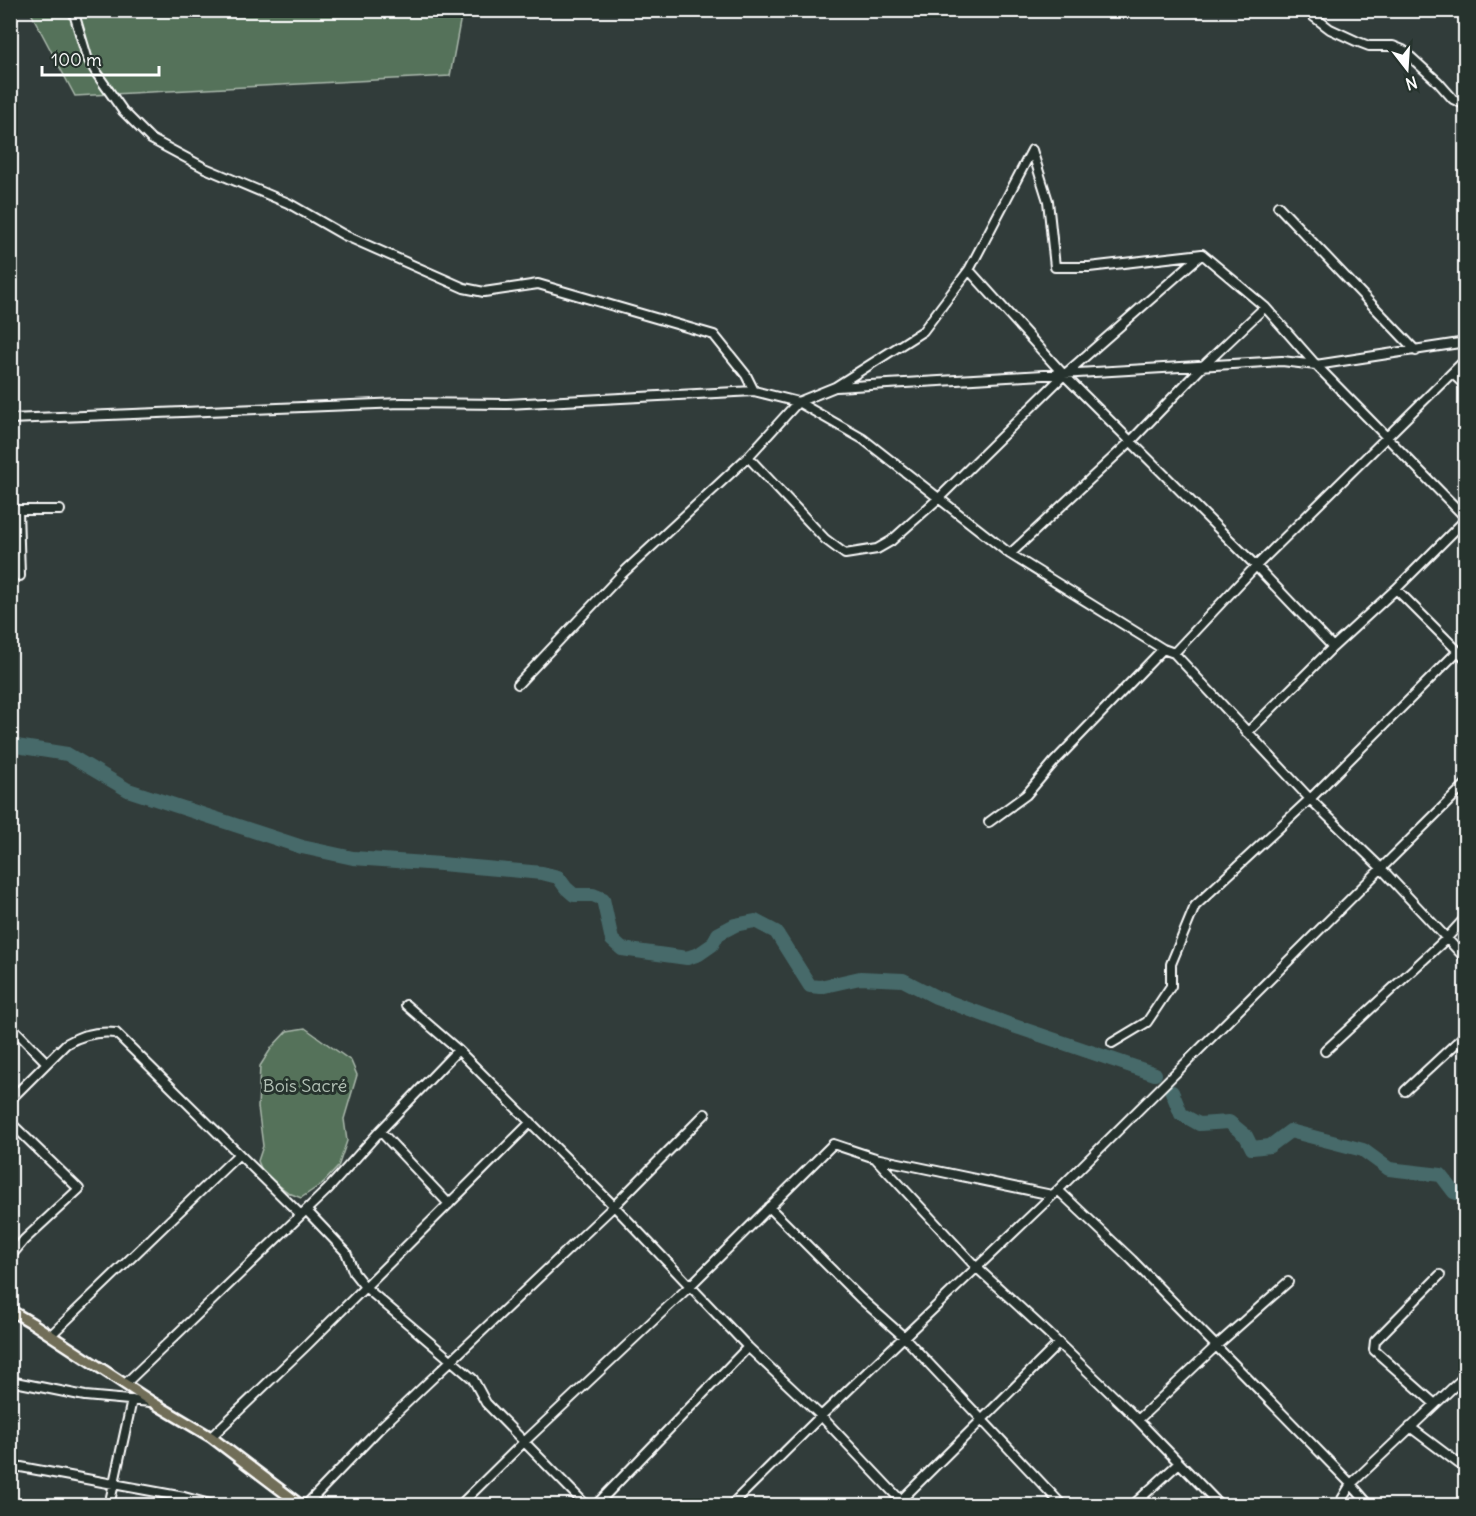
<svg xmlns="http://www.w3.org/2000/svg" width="1476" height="1516" viewBox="0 0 1476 1516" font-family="Delius,sans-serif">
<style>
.green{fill:#55725a;stroke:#aab8ac;stroke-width:1.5}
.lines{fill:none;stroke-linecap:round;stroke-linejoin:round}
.river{stroke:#476b6b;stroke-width:14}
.minor-casing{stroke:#fff;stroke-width:12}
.major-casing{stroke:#fff;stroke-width:14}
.minor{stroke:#26332d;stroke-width:8}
.major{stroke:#716e59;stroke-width:9}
.labels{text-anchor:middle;stroke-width:6;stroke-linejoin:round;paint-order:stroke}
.park-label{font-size:18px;fill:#b2c0b5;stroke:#26332d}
</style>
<rect width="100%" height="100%" fill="#313c3a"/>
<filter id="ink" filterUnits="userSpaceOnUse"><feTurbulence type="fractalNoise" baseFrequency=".0167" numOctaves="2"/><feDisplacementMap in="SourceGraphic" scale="12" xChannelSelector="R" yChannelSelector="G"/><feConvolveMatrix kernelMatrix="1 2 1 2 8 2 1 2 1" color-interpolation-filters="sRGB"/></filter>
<g filter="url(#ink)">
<!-- green -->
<path class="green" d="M30,11H462L450,76L75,96Z
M305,1028L351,1061L357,1075L344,1119L347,1141L338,1167L323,1183L301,1198L289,1193L263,1173L258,1161L263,1146L258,1107L260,1066L272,1047L287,1031Z"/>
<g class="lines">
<!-- river -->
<path class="river" d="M10,745L67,754L128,790L302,847L353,858L441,864L542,873L558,877L566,888L574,895H593L603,899L612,940L622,949L687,958L699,954L712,945L718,934L735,925L755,921L776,932L810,986L820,987L860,978L903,980L936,997L1011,1025L1155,1074
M1172,1092L1181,1114L1199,1124L1229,1122L1246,1136L1252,1148L1270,1146L1290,1131L1363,1150L1389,1169L1441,1175L1454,1192L1466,1196"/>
<defs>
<path id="minor" d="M73,10L87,57L97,74L123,111L151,139L205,168L288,203L344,235L464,288L484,292L538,284L714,335L746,375L754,391
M1305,10L1330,29L1356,41L1369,46H1393L1403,50L1438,82L1453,99L1466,105
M1032,150L1048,201L1055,267H1089L1202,254L1265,307L1316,365L1466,518
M1278,206L1416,351
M969,270L1064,375L1256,566L1333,647
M10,285H11
M1452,373L1466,386
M836,387L1282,361L1316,365L1466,342
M10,419L401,403L507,404L754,391L798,402L863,439L1010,554L1163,649L1174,653L1310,799L1380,867L1466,959
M748,457L825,539L845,554L877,549L891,541L939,498L1064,375L1201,255
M1010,554L1131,441L1202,367L1265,307
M20,576L18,510H60
M1396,589L1466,659
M1174,653L1256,566L1466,359
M518,684L623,573L748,457L798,402L835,387L923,331L969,270L1032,150
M1247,733L1333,647L1396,589L1466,519
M989,822L1026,795L1054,762L1163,649
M406,1005L458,1050L614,1206L748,1347L821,1416L906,1506
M10,1025L47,1063
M1112,1043L1147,1022L1171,986V964L1195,906L1310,799L1458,651
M1325,1051L1446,939L1466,917
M1405,1091L1466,1034
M10,1100L66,1044C82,1034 97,1031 116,1033L301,1215
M10,1122L79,1189L24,1240L10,1257
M380,1131L449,1204
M875,1158L976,1267L1049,1334L1127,1409L1221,1506
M1058,1190L1132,1260L1351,1484L1370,1506
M769,1207L860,1298L904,1337L1063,1506
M306,1210L346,1252L354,1273L365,1287L473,1379L486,1403L587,1506
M51,1335L239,1154
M10,1381L85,1396L151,1402
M125,1384L328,1189L380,1131L458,1050
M1435,1404L1374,1350L1375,1341L1440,1275
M1138,1420L1216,1346L1288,1282
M1410,1427L1466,1469
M211,1437L307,1345L531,1122
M10,1465L184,1497L217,1506
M109,1506L132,1400
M305,1506L378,1430L614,1206L705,1114
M459,1506L524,1442L690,1286L833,1144L875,1158L1052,1195
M595,1506L748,1347
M730,1506L821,1416L1058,1190L1466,784
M895,1506L1059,1343
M1132,1506L1179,1463
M1338,1506L1351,1484L1466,1375"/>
<path id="major" d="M10,1310L32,1323L152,1402L211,1437L302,1506"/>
</defs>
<!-- minor casing -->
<use href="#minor" class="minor-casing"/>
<!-- major casing -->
<use href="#major" class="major-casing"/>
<!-- minor -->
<use href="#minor" class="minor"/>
<!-- major -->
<use href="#major" class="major"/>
</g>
</g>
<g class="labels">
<!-- park labels -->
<g class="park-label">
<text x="305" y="1092">Bois Sacré</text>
</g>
</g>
<!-- margin -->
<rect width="1476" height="1516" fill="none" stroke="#26332d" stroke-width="36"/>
<rect x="18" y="18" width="1440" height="1480" fill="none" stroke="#fff" stroke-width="2" filter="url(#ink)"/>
<!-- north arrow -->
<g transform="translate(1407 69) rotate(163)" stroke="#26332d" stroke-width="4.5" paint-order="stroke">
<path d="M0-4.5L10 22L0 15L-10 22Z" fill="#ffffff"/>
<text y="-9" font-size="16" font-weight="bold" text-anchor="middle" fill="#ffffff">N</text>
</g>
<!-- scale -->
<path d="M42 66v9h117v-9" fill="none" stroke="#ffffff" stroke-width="3"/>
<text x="51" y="66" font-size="18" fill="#ffffff" stroke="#26332d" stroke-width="4.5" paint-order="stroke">100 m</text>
</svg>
